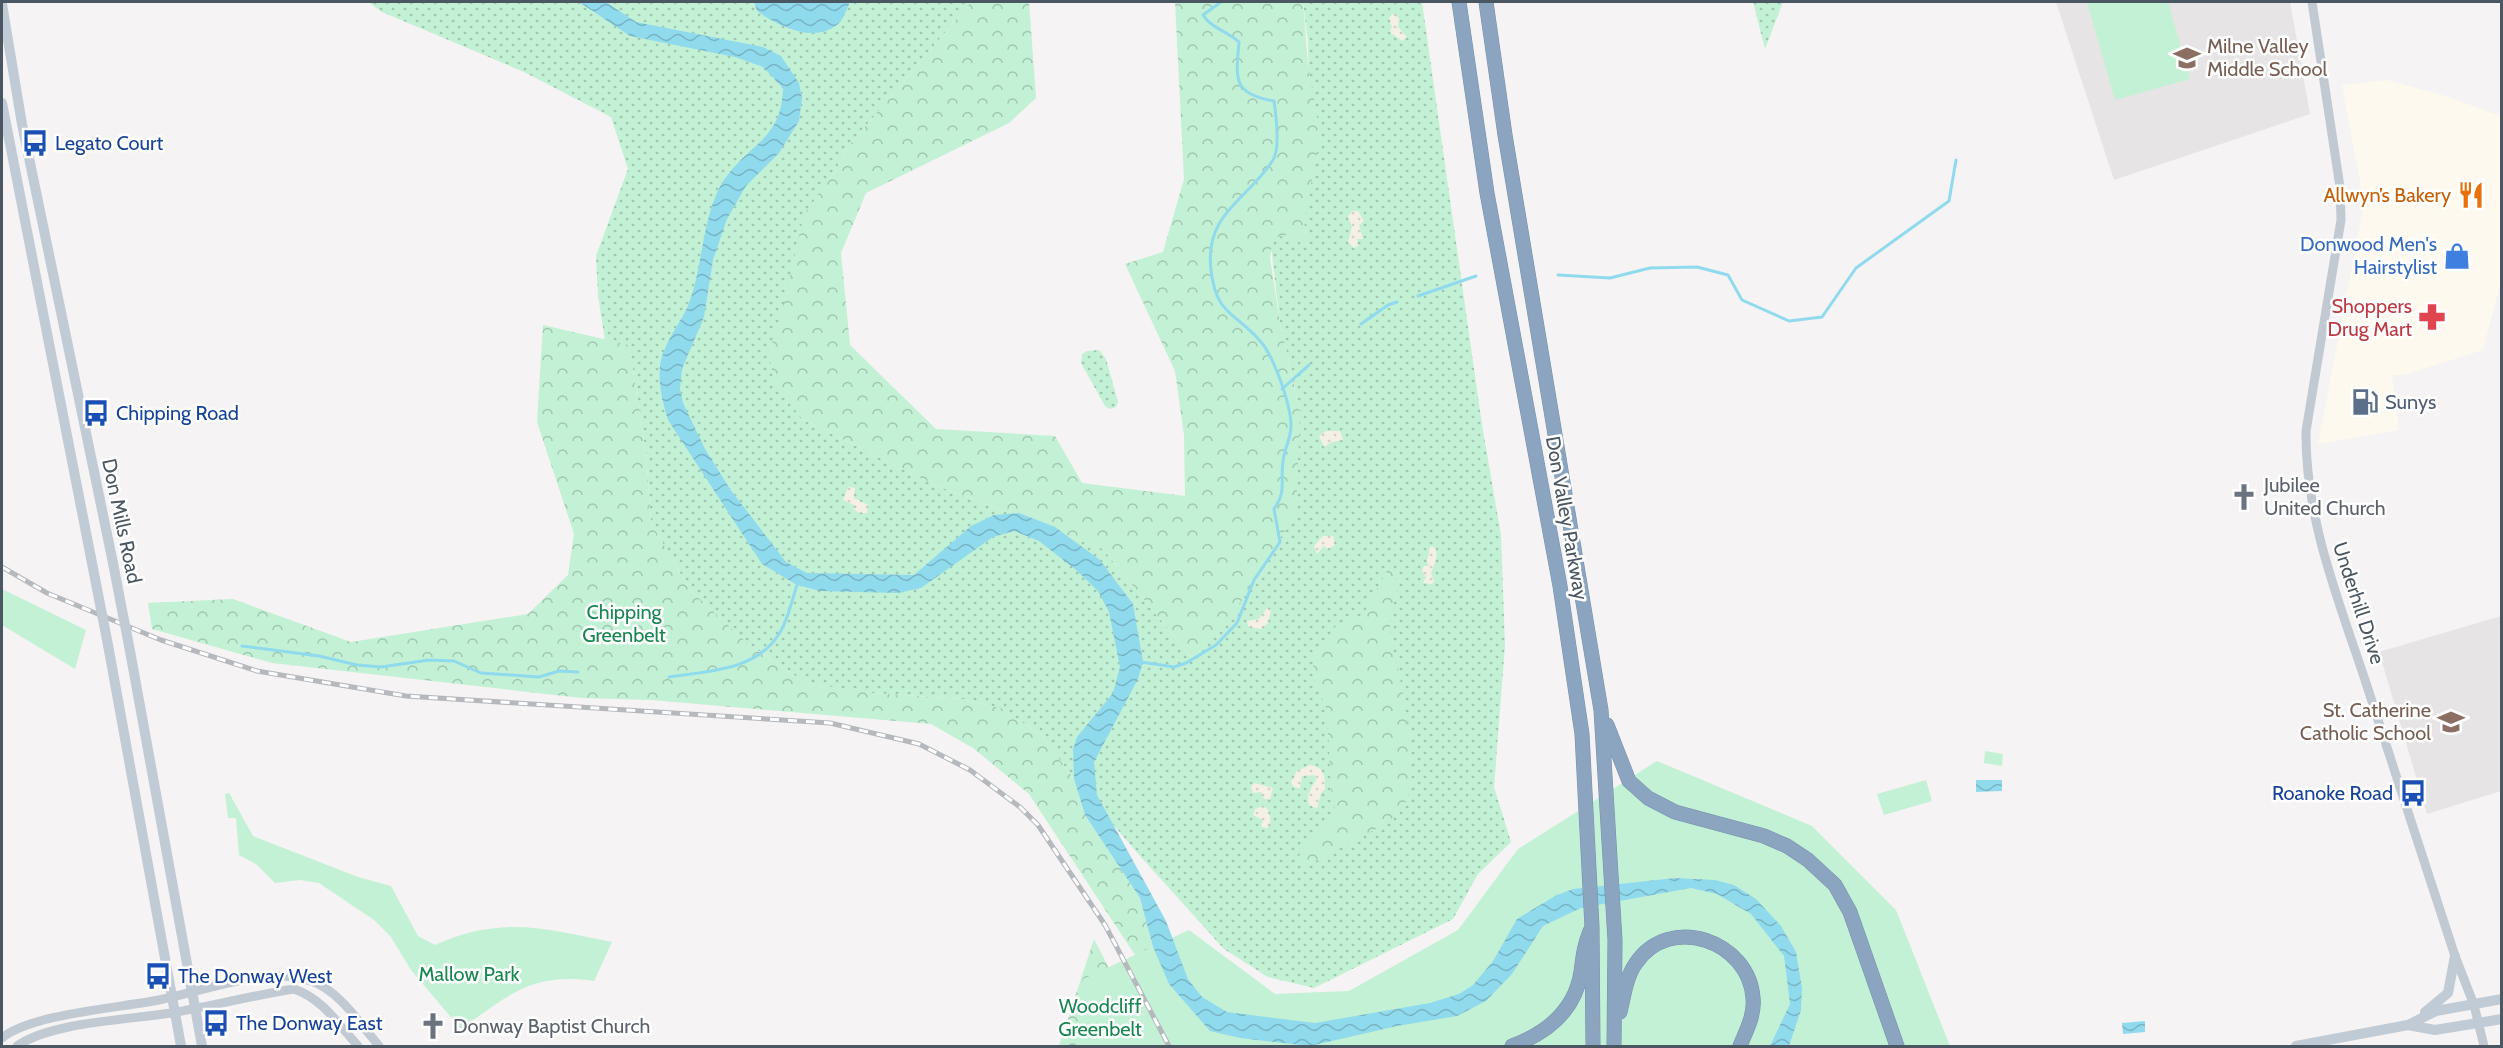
<svg xmlns="http://www.w3.org/2000/svg" width="2503" height="1048" viewBox="0 0 2503 1048" font-family="Cabin,sans-serif">
<style>
.commercial{fill:#fdf9ef}
.education{fill:#e6e4e5}
.grass{fill:url(#grass-dots)}
.forest{fill:url(#forest-crowns)}
.sand{fill:url(#sand-dots)}
.park{fill:#c3f1d5}
.water{fill:url(#water-waves)}
.lines{fill:none;stroke-linecap:round;stroke-linejoin:round}
.stream{stroke:#90daee;stroke-width:3}
.motorway-casing{stroke:#7690ad;stroke-width:15}
.tertiary{stroke:#c1cad2;stroke-width:9}
.secondary{stroke:#c1cbd6;stroke-width:10}
.motorway{stroke:#8ba5c1;stroke-width:14}
.rail-casing{stroke:#b5b8bd;stroke-width:5}
.rail{stroke:#fff;stroke-width:3;stroke-dasharray:9;stroke-linecap:butt}
.secondary-bridge{stroke:#c1cbd6;stroke-width:10}
.labels{text-anchor:middle;stroke-width:5;stroke-linejoin:round;paint-order:stroke}
.education-label{font-size:20px;fill:#785e54;stroke:#fff;text-anchor:start}
.transit-label{font-size:20px;fill:#164399;stroke:#fff;text-anchor:start}
.food-label{font-size:20px;fill:#c56008;stroke:#fff;text-anchor:end}
.shop-label{font-size:20px;fill:#366cbe;stroke:#fff;text-anchor:end}
.health-label{font-size:20px;fill:#be3a42;stroke:#fff;text-anchor:end}
.service-label{font-size:20px;fill:#4e5e75;stroke:#fff;text-anchor:start}
.worship-label{font-size:20px;fill:#5b616d;stroke:#fff;text-anchor:start}
.street-label{font-size:20px;fill:#4a5661;stroke:#fff}
.park-label{font-size:20px;fill:#17864f;stroke:#fff}
</style>
<defs>
<pattern id="grass-dots" width="8" height="8" patternUnits="userSpaceOnUse" patternTransform="scale(1.5)"><rect width="8" height="8" fill="#c3f1d5"/><path d="M2 2h.1M6 6h.1" fill="none" stroke="#a0c6b0" stroke-width="1.8" stroke-linecap="round"/></pattern>
<pattern id="forest-crowns" width="20" height="18" patternUnits="userSpaceOnUse" patternTransform="scale(1.5)"><rect width="20" height="18" fill="#c3f1d5"/><path d="M2 6a3 3 0 1 1 6 0M12 15a3 3 0 1 1 6 0" fill="none" stroke="#a0c6b0"/></pattern>
<pattern id="sand-dots" width="8" height="8" patternUnits="userSpaceOnUse" patternTransform="scale(1.5)"><rect width="8" height="8" fill="#f5f0e5"/><path d="M2 2h.1M6 6h.1" fill="none" stroke="#d4d0c7" stroke-width="1.8" stroke-linecap="round"/></pattern>
<pattern id="water-waves" width="16" height="10" patternUnits="userSpaceOnUse" patternTransform="scale(1.5)"><rect width="16" height="10" fill="#90daee"/><path d="M0 5q4-4 8 0t8 0" fill="none" stroke="#78b4c4"/></pattern>
</defs>
<rect width="100%" height="100%" fill="#f5f3f3"/>
<!-- commercial -->
<path class="commercial" d="M2387,80L2442,95L2501,116V281L2483,350L2404,375H2392L2399,430L2318,444L2364,204L2342,85Z"/>
<!-- education -->
<path class="education" d="M2056,2H2290L2310,114L2114,180Z
M2501,616V791L2427,814L2379,652Z"/>
<!-- grass -->
<path class="grass" d="M368,2H971L852,142L830,179L769,354L802,419L935,485L1103,549L1194,661L1300,412L1280,323L1270,238L1280,231L1308,246L1304,223L1310,181L1308,43L1303,2H1422L1482,425L1501,535L1505,645L1494,787L1511,842L1478,874L1453,919L1314,988L1268,977L1224,949L1140,856L1074,779L1041,735L1001,708L962,699L857,692L806,683L747,643L690,590L651,523L646,453L629,345L605,341L598,295L596,256L628,169L611,117L524,72L382,12Z
M1753,2H1783L1765,49Z
M1099,350L1106,359L1118,402L1116,407L1110,409L1105,406L1081,363L1082,354L1087,351Z"/>
<!-- forest -->
<path class="forest" d="M971,2H1029L1036,98L1009,123L866,193L841,253L850,345L936,429L1055,436L1082,483L1185,496L1184,435L1175,371L1125,264L1163,252L1184,179L1175,2H1303L1308,65L1320,134L1304,223L1308,247L1287,235L1273,238L1270,258L1280,323L1300,412L1296,513L1243,599L1194,661L1103,549L935,485L802,419L774,383L769,354L782,311L804,214L830,179L852,142Z
M543,325L629,345L646,453L651,523L690,590L747,643L806,683L872,693L962,699L1001,708L1041,735L1074,779L1085,815L1140,898L1153,947L1135,955L1029,794L973,748L931,724L651,700L582,698L272,663L152,629L148,603L233,599L351,642L528,614L568,575L574,534L537,422Z
M1390,565L1396,570V596L1390,617V641L1399,672L1411,745L1408,799L1389,822L1310,864L1295,866C1301,846 1316,833 1333,821L1335,811L1331,788L1327,711L1314,677L1313,658L1336,626L1363,615Z
M1094,939L1149,1046H1059Z"/>
<!-- sand -->
<path class="sand" d="M1394,13L1399,19L1398,27L1407,37L1402,41L1390,32L1392,27L1389,18Z
M1352,211H1358L1364,221L1359,225L1363,239H1357L1358,246L1354,248L1348,242L1352,227L1348,217Z
M1326,431H1340L1343,440L1332,442L1324,447L1319,436Z
M848,487L855,488L854,498L868,505L867,513H860L853,509L856,506L843,500Z
M1323,536H1333L1335,545L1328,549L1324,546L1317,554L1314,546Z
M1430,547H1434C1440,554 1434,565 1431,573L1434,581L1432,584L1423,583L1426,577L1422,571L1424,566H1429L1427,561Z
M1267,608L1271,610L1268,623L1261,629L1249,627L1247,621L1259,619Z
M1310,765C1325,768 1325,775 1325,789L1321,793L1317,808L1310,806C1305,797 1311,788 1316,780L1315,775L1302,776L1300,788L1294,787L1291,782L1297,771Z
M1254,783L1273,788L1270,799H1264L1261,792L1253,793L1251,787Z
M1264,806C1270,809 1273,824 1267,828L1261,827L1263,820L1253,815L1255,809Z"/>
<!-- park -->
<path class="park" d="M2087,2H2168L2190,79L2115,100Z
M2,589L86,630L75,669L2,625Z
M1985,751L2003,754L2002,766L1984,763Z
M1657,761L1812,826L1896,910L1950,1046H1079L1083,979L1189,930L1275,994L1349,991L1458,930L1518,849Z
M1926,780L1932,801L1884,815L1877,794Z
M229,793L253,836L358,877L391,886L418,936L435,945C501,915 545,929 612,942L594,981C533,972 508,995 461,1029L411,970L391,937L374,920L319,883L300,880L275,883L256,864L239,855L236,818H228L225,794Z"/>
<!-- water -->
<path class="water" d="M579,2H606L636,22L763,47L781,56L799,83L802,98L799,121L779,153L746,186L727,219L713,260L704,317L682,369L680,389L683,403L705,449L730,489L786,562L807,573L914,575L971,526L994,515L1019,513L1055,527L1100,560L1133,604L1143,662L1138,679L1094,762L1097,795L1166,921L1188,979L1202,997L1227,1012L1315,1023L1430,1003L1459,994L1473,985L1493,961L1517,919L1555,896L1573,889L1675,878L1715,880L1734,885L1756,899L1781,926L1796,952L1802,988L1801,1010L1789,1046H1770L1790,1004L1784,956L1751,914L1717,894L1691,888L1581,908L1543,926L1512,974L1486,1001L1457,1016L1397,1026L1310,1046L1240,1038L1210,1031L1169,984L1153,947L1140,898L1085,815L1074,779L1073,749L1077,737L1113,693L1120,667L1109,612L1098,591L1075,569L1039,541L1014,531L993,537L921,588L898,593L820,591L797,585L762,564L668,420C663,403 658,384 660,366C663,344 678,327 687,308C704,269 701,212 726,177C752,142 782,138 783,88L763,67L735,57L630,36Z
M754,2H850C847,8 844,18 839,23C816,45 778,26 757,11Z
M1976,780H2002V791L1976,792Z
M2145,1021V1032L2123,1034L2122,1023Z"/>
<g class="lines">
<!-- stream -->
<path class="stream" d="M1558,275L1610,278L1650,268L1697,267L1728,275L1742,300L1789,321L1822,317L1856,268L1949,201L1956,160
M1418,296L1476,276
M1361,324L1388,305L1397,302
M1282,389L1309,365
M242,646L319,656L357,665L381,667L429,660L454,661L481,673L539,677L559,671L578,672
M1141,662L1174,667L1186,663L1216,645L1237,623L1254,580L1280,542L1274,509C1287,491 1280,481 1283,461C1284,450 1291,438 1291,426C1291,405 1274,357 1261,342C1236,312 1216,316 1211,270C1204,213 1248,200 1273,160C1280,149 1276,115 1274,101C1232,94 1236,79 1239,42C1228,32 1210,27 1203,15L1221,2
M669,677C707,671 756,671 779,634C788,620 792,600 797,585"/>
<defs>
<path id="motorway" d="M1459,2L1487,193L1560,586L1582,734L1592,927L1593,1046
M1486,2L1505,135L1601,710L1615,940L1614,1046
M1607,725L1629,781L1648,798L1675,812L1764,836L1787,846L1808,860L1835,885L1850,912L1897,1046
M1620,1012C1624,996 1626,977 1636,963C1670,913 1749,941 1753,998C1755,1015 1746,1031 1740,1046
M1512,1046C1547,1033 1575,1011 1581,972C1583,957 1584,946 1590,931"/>
</defs>
<!-- motorway casing -->
<use href="#motorway" class="motorway-casing"/>
<!-- tertiary -->
<path class="tertiary" d="M2312,2L2340,187L2341,220L2306,431C2305,519 2339,601 2366,683C2396,774 2425,865 2455,956L2474,1005L2484,1046
M2,1038C31,1014 118,1008 159,1000C193,993 227,981 261,977C278,975 295,976 311,981C339,990 361,1025 379,1046
M17,1046C53,1021 132,1020 177,1012C216,1005 255,995 294,989C323,999 338,1024 358,1046"/>
<!-- secondary -->
<path class="secondary" d="M2,4L22,124L113,563
M2,103L91,558
M108,645L181,1046
M130,651L202,1046
M2425,1012L2448,993L2455,956
M2408,1025L2436,1011L2502,999
M2296,1046L2408,1025L2435,1030L2502,1019"/>
<!-- motorway -->
<use href="#motorway" class="motorway"/>
<defs>
<path id="rail" d="M2,567L47,593L161,640L257,671L406,696L830,723L919,744L970,770L1020,807L1038,825L1105,925L1169,1046"/>
</defs>
<!-- rail casing -->
<use href="#rail" class="rail-casing"/>
<!-- rail -->
<use href="#rail" class="rail"/>
<!-- secondary-bridge -->
<path class="secondary-bridge" d="M91,558L108,645
M113,563L130,651"/>
</g>
<!-- icons -->
<defs>
<symbol id="school-bare" viewBox="-9 -9 18 18"><path d="M0-5L7-2L0 1L-7-2ZM-4 1L0 2.5L4 1V4Q0 6-4 4Z" fill="#8d6e63" stroke="#fff" stroke-width="2.5" paint-order="stroke"/></symbol>
<symbol id="bus-bare" viewBox="-9 -9 18 18"><path d="M-5-6H5V4H4V6H2V4H-2V6H-4V4H-5ZM-3.5-4V0h7V-4ZM-3.5 1.2v1.5H-2V1.2ZM2 1.2v1.5H3.5V1.2Z" fill="#1a4fb4" stroke="#fff" stroke-width="2.5" paint-order="stroke"/></symbol>
<symbol id="restaurant-bare" viewBox="-9 -9 18 18"><path d="M-5-6h1v4h1v-4h1v4h1v-4h1v5L-1.5 .5V6h-2V.5L-5-1ZM5-6V6H3V1.5H1.5Q1.5-4 5-6Z" fill="#e8710a" stroke="#fff" stroke-width="2.5" paint-order="stroke"/></symbol>
<symbol id="shop-bare" viewBox="-9 -9 18 18"><path d="M-5-2.5h2.3a2.7 3.5 0 0 1 5.4 0H5L5.5 6h-11ZM-1.5-2.5h3a1.5 2.3 0 0 0-3 0Z" fill="#3f7fe0" stroke="#fff" stroke-width="2.5" paint-order="stroke"/></symbol>
<symbol id="pharmacy-bare" viewBox="-9 -9 18 18"><path d="M-2-6h4v4h4v4h-4v4h-4v-4h-4v-4h4Z" fill="#e0444e" stroke="#fff" stroke-width="2.5" paint-order="stroke"/></symbol>
<symbol id="fuel-bare" viewBox="-9 -9 18 18"><path d="M-5.5-6h7V0h2V4h1.3V-2.5L3-4.5l.8-.8L6-3V5H2.5V1h-1V6h-7ZM-4.2-4.7v3.2H.2V-4.7Z" fill="#5c6f8a" stroke="#fff" stroke-width="2.5" paint-order="stroke"/></symbol>
<symbol id="church-bare" viewBox="-9 -9 18 18"><path d="M-1.2-6h2.4v3.5h3.3v2.4h-3.3V6h-2.4V-.1h-3.3v-2.4h3.3Z" fill="#6b7280" stroke="#fff" stroke-width="2.5" paint-order="stroke"/></symbol>
</defs>
<g fill-rule="evenodd">
<use href="#school-bare" x="2168" y="39" width="38" height="38"/>
<use href="#bus-bare" x="16" y="124" width="38" height="38"/>
<use href="#restaurant-bare" x="2452" y="176" width="38" height="38"/>
<use href="#shop-bare" x="2438" y="237" width="38" height="38"/>
<use href="#pharmacy-bare" x="2413" y="298" width="38" height="38"/>
<use href="#fuel-bare" x="2346" y="383" width="38" height="38"/>
<use href="#bus-bare" x="77" y="394" width="38" height="38"/>
<use href="#church-bare" x="2225" y="478" width="38" height="38"/>
<use href="#school-bare" x="2432" y="703" width="38" height="38"/>
<use href="#bus-bare" x="2394" y="774" width="38" height="38"/>
<use href="#bus-bare" x="139" y="957" width="38" height="38"/>
<use href="#bus-bare" x="197" y="1004" width="38" height="38"/>
<use href="#church-bare" x="414" y="1007" width="38" height="38"/>
</g>
<g class="labels">
<!-- education labels -->
<g class="education-label">
<text x="2207" y="53">Milne Valley<tspan x="2207" dy="23">Middle School</tspan></text>
<text x="2431" y="717" text-anchor="end">St. Catherine<tspan x="2431" dy="23">Catholic School</tspan></text>
</g>
<!-- transit labels -->
<g class="transit-label">
<text x="55" y="150">Legato Court</text>
<text x="116" y="420">Chipping Road</text>
<text x="2393" y="800" text-anchor="end">Roanoke Road</text>
<text x="178" y="983">The Donway West</text>
<text x="236" y="1030">The Donway East</text>
</g>
<!-- food labels -->
<g class="food-label">
<text x="2451" y="202">Allwyn’s Bakery</text>
</g>
<!-- shop labels -->
<g class="shop-label">
<text x="2437" y="251">Donwood Men's<tspan x="2437" dy="23">Hairstylist</tspan></text>
</g>
<!-- health labels -->
<g class="health-label">
<text x="2412" y="313">Shoppers<tspan x="2412" dy="23">Drug Mart</tspan></text>
</g>
<!-- service labels -->
<g class="service-label">
<text x="2385" y="409">Sunys</text>
</g>
<!-- worship labels -->
<g class="worship-label">
<text x="2264" y="492">Jubilee<tspan x="2264" dy="23">United Church</tspan></text>
<text x="453" y="1033">Donway Baptist Church</text>
</g>
<!-- street labels -->
<g class="street-label">
<text transform="translate(1567 518) rotate(80)" y="7">Don Valley Parkway</text>
<text transform="translate(122 521) rotate(78)" y="7">Don Mills Road</text>
<text transform="translate(2359 603) rotate(72)" y="7">Underhill Drive</text>
</g>
<!-- park labels -->
<g class="park-label">
<text x="624" y="619">Chipping<tspan x="624" dy="23">Greenbelt</tspan></text>
<text x="469" y="981">Mallow Park</text>
<text x="1100" y="1013">Woodcliff<tspan x="1100" dy="23">Greenbelt</tspan></text>
</g>
</g>
<!-- border -->
<rect width="2503" height="1048" fill="none" stroke="#4a5661" stroke-width="6"/>
</svg>
